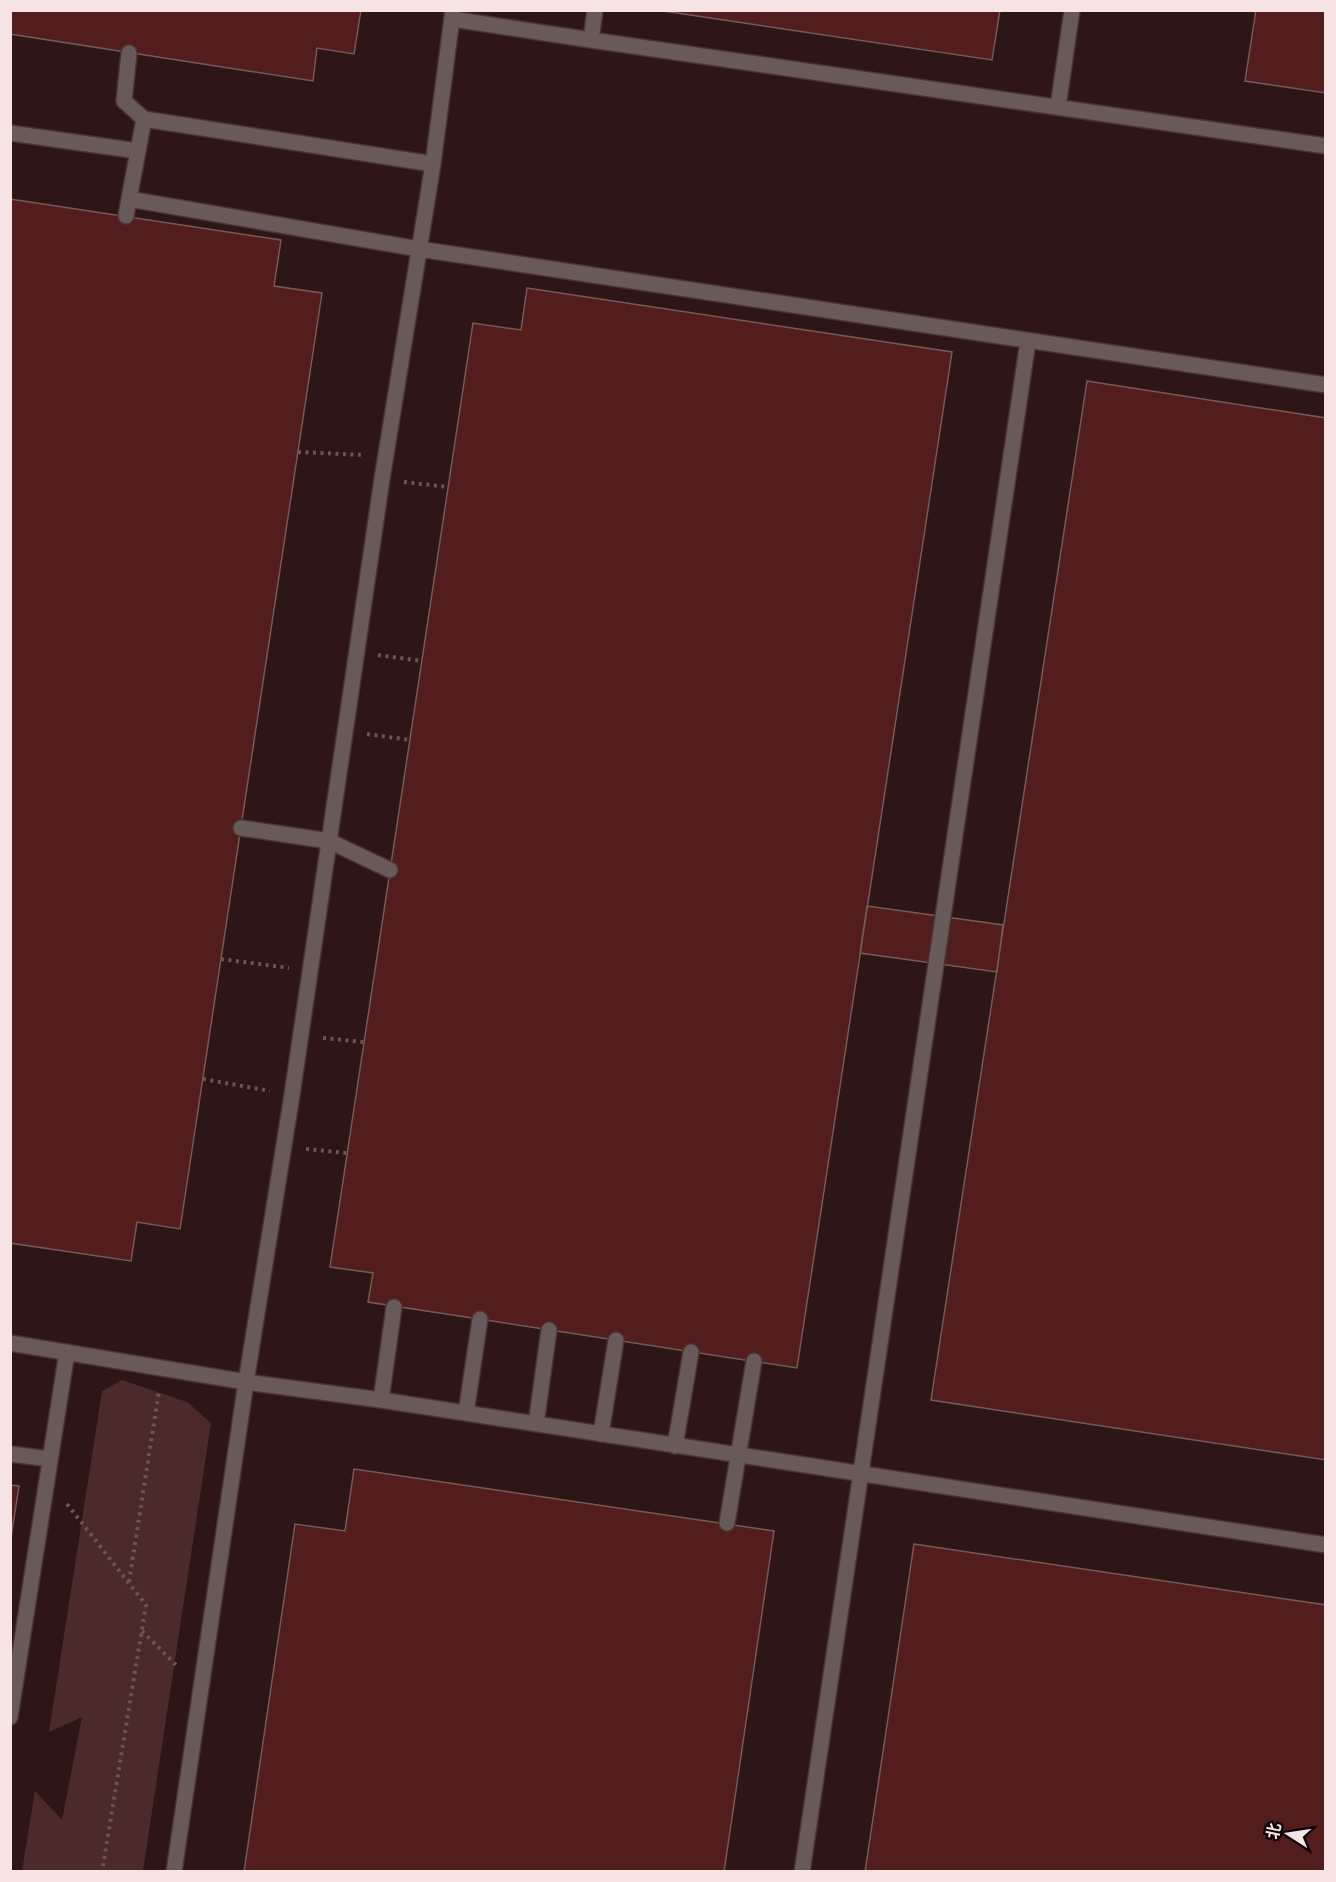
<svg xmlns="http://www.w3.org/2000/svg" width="1336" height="1882" viewBox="0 0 1336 1882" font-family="Ubuntu,'Noto Sans SC',sans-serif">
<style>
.green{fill:#4c2a29}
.building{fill:#531c1d;stroke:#755a58;stroke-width:1.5}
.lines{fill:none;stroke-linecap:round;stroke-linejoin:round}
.service-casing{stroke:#493332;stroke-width:18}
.path{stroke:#6a5554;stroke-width:4;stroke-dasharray:3 4.5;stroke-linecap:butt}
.service{stroke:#675a59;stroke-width:15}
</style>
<rect width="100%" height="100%" fill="#2d1615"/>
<!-- green -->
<path class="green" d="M122,1380L187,1402L211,1423L143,1871H22L35,1791L62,1820L82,1717L49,1732L102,1391Z"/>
<!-- building -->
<path class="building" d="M10,10H361L354,54L317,48L313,81L10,34Z
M657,10H1000L992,60Z
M1256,10H1326V93L1245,81Z
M10,199L281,240L274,286L322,293L180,1229L137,1222L131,1261L10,1243Z
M527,288L952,352L797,1368L368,1302L373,1273L330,1267L473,323L521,330Z
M1087,381L1326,418V1460L931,1400Z
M867,906L1003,925L997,972L860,953Z
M354,1469L774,1531L724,1872H244L295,1524L345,1531Z
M10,1485L19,1486L10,1544Z
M914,1544L1326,1605V1872H865Z"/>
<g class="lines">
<defs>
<path id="service" d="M453,10L433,164L144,119L129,199L419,249L1326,385
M452,19L591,40L595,10
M591,40L1326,146
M129,53L124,101L144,119
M1058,107L1072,10
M10,133L138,151
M126,216L129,199
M241,828L329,841L390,870
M10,1343L246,1382L381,1400L1326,1545
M381,1400L394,1307
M466,1413L480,1319
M536,1424L549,1330
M601,1434L616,1340
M675,1446L691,1352
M10,1454L50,1459
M727,1523L754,1361
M10,1717L67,1352
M174,1872L246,1382L292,1095L382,479L433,164
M802,1872L1028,341"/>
</defs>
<!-- service casing -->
<use href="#service" class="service-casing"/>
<!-- path -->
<path class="path" d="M298,452L364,455
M404,482L449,487
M378,655L422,661
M367,734L410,740
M221,959L289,968
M323,1038L364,1042
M203,1079L270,1091
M306,1149L347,1153
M67,1504L146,1605L102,1872
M129,1582L159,1391
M142,1631L179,1668"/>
<!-- service -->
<use href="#service" class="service"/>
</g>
<!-- border -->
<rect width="1336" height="1882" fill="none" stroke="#f5e4e3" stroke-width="24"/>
<!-- north arrow -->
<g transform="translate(1288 1834) rotate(282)" stroke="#0e0505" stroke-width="4.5" paint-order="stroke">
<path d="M0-4.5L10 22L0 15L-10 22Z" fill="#f5e4e3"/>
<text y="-9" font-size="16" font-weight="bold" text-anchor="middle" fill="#f5e4e3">北</text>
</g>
</svg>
